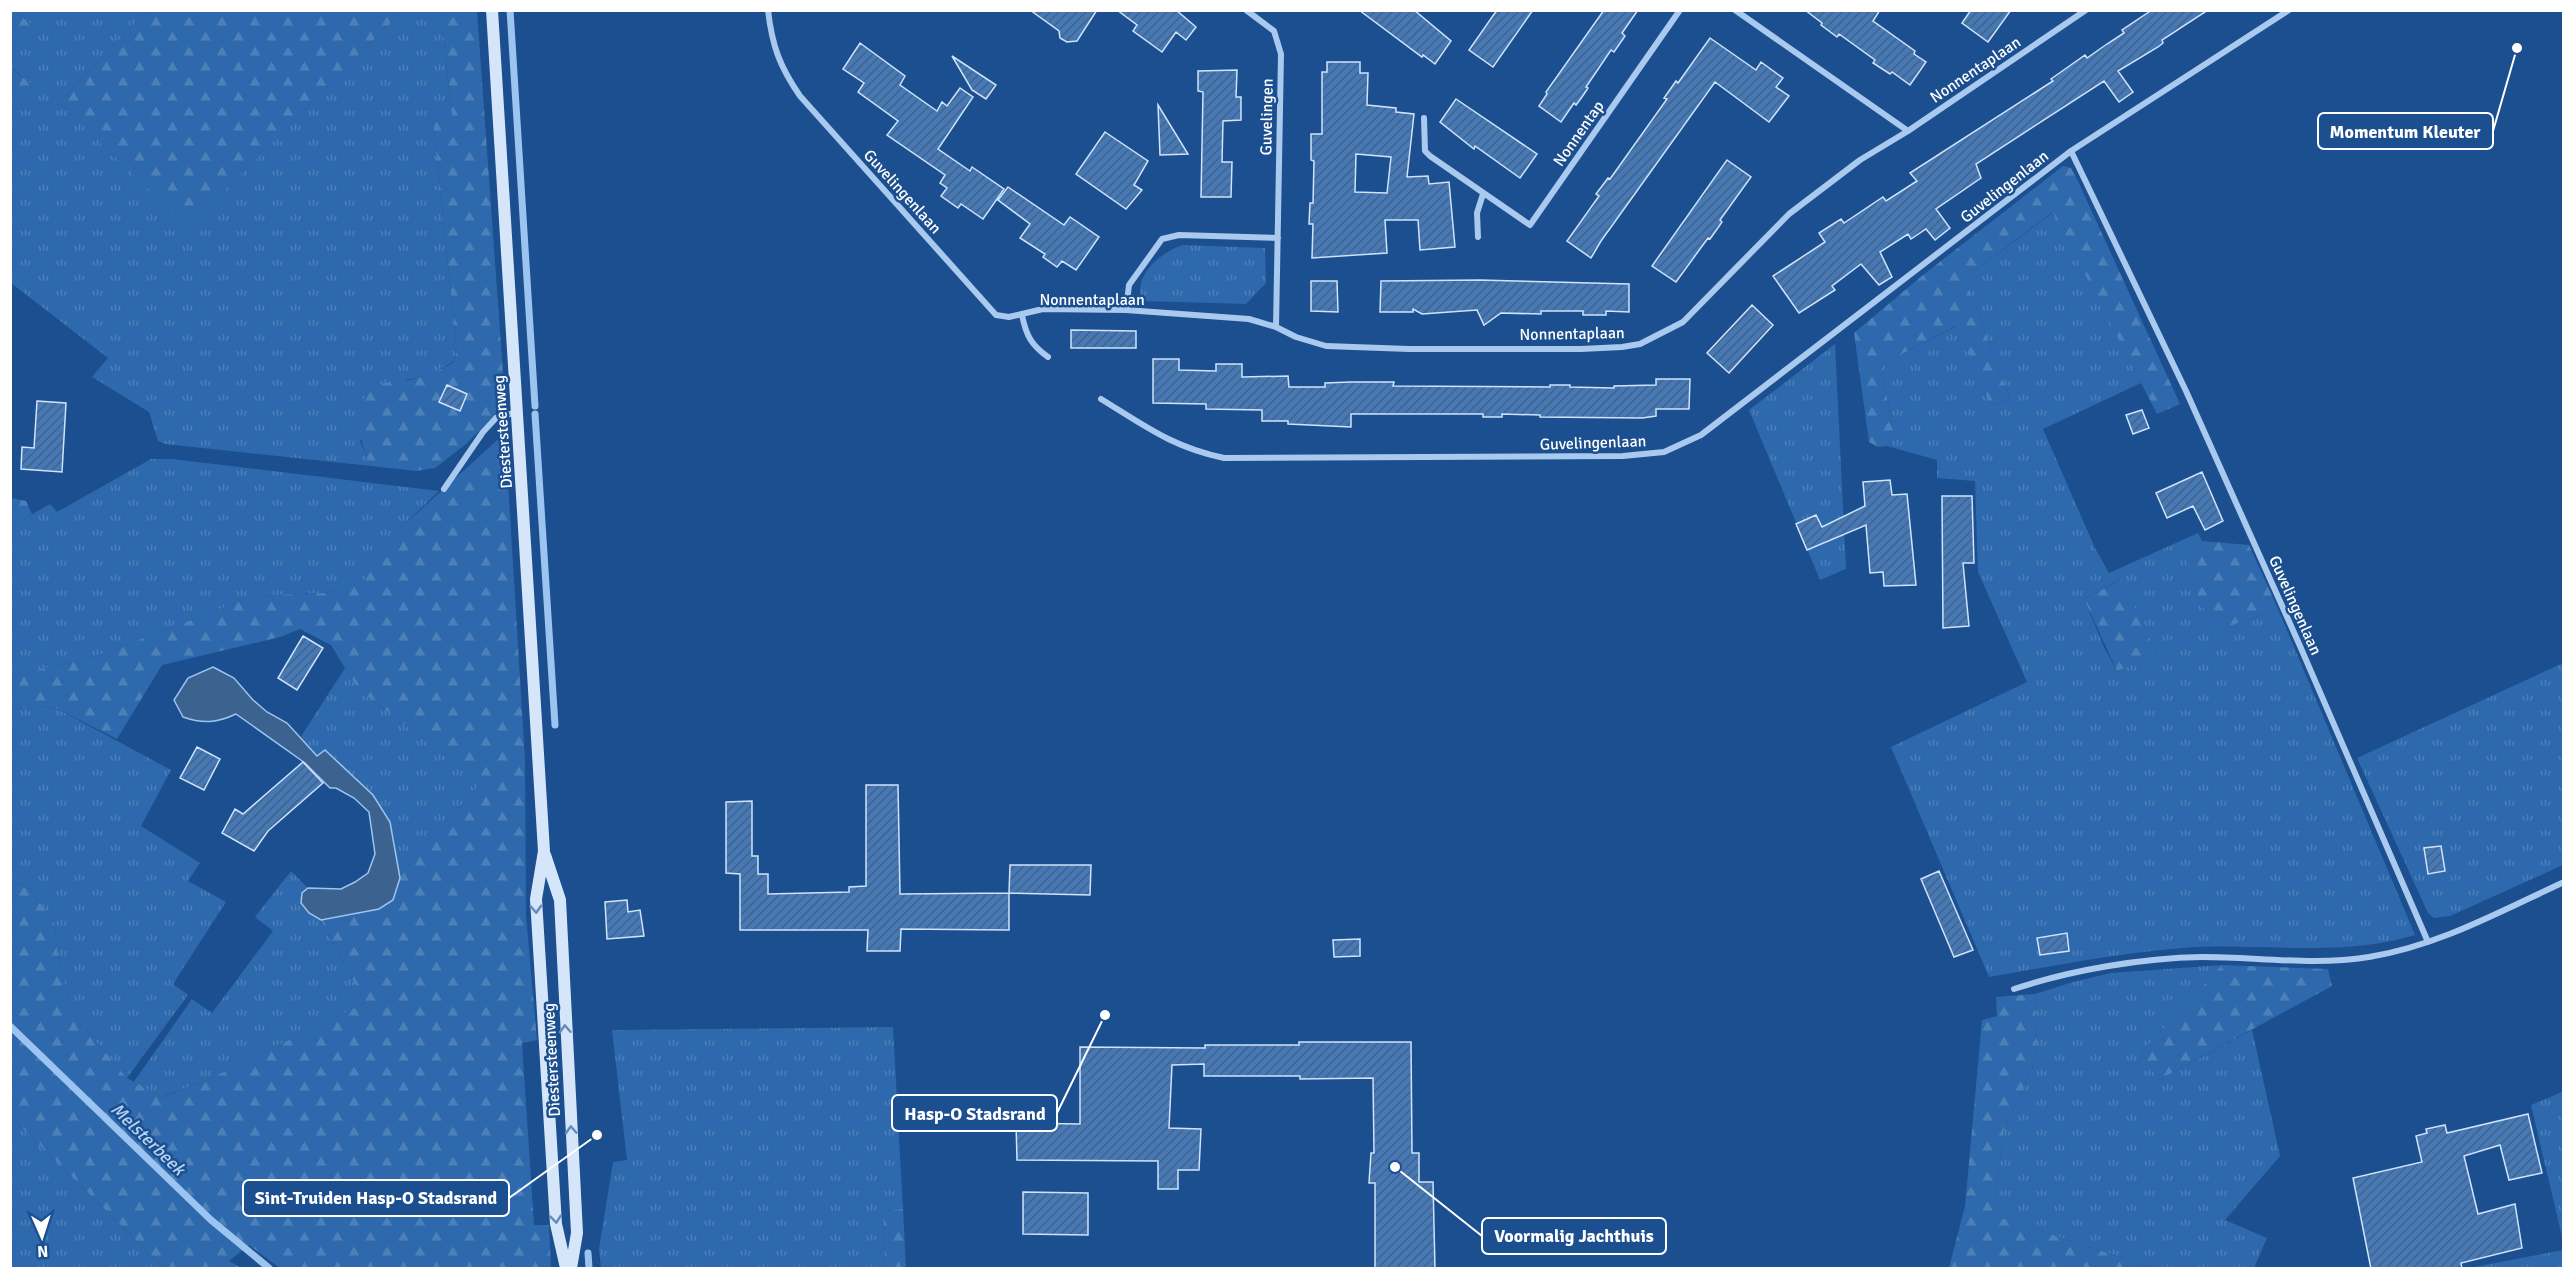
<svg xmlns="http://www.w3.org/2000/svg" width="2574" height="1279" viewBox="0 0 2574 1279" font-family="Signika,sans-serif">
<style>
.grass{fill:url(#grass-tufts);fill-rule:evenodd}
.forest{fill:url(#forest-firs)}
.water{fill:#3c6290;stroke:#9cc4f0;stroke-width:1.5}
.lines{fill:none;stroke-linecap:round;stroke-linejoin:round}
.stream{stroke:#9cc4f0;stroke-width:7}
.building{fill:url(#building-hatch);stroke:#cfe3fa;stroke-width:1.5;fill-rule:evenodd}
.street{stroke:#a9c9ee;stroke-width:6}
.secondary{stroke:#d6e6fa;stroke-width:12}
.oneway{stroke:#668bba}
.labels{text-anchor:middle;stroke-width:5;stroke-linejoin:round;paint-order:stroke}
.street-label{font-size:16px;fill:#fff;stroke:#1b4f8f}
.water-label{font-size:18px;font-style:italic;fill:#b5d3f5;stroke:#1b4f8f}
.leader{fill:none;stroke:#fff;stroke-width:2}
.callout-dot{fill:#fff;stroke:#1b4f8f;stroke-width:2}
.callout{fill:#1b4f8f;stroke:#fff;stroke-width:2}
.callout-label{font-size:18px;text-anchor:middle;font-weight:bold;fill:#fff}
</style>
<defs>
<pattern id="grass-tufts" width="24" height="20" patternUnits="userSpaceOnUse" patternTransform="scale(1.5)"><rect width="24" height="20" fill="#2e69ad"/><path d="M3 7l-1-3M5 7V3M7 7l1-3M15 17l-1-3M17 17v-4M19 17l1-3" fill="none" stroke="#4d80b9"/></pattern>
<pattern id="forest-firs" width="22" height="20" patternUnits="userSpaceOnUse" patternTransform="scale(1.5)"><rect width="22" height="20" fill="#2e69ad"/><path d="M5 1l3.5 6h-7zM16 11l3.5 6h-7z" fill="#4d80b9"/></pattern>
<pattern id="building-hatch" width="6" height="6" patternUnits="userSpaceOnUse" patternTransform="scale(1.5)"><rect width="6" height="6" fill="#4478b7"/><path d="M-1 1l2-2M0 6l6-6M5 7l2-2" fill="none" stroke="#486282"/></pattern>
</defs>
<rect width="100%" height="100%" fill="#1b4f8f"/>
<!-- grass -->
<path class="grass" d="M14,11H147L59,102L188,227L402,11H441L452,119L433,121L457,351L453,362L429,375L406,380L360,441L371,466L165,444L158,441L149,412L92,377L108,358L11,283L10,115L39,91L11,67V48L33,26Z
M2054,212L2141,383L2043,429L2095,548L2109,573L2198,533L2202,541L2189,553L2213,632L2278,609L2415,935C2340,958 2259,942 2183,948C2118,953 2053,966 1989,977L1891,747L2027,682L1978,572L1975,481L1937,478V460L1887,446L1893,429L1881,365L1957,326L1991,406L2010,399L1965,278ZM2121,579L2157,655L2117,671L2104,647L2084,599Z
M1183,245L1265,248L1266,283L1246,304L1146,301L1141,297C1135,273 1163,251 1183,245Z
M1835,344L1846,569L1820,580L1749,410Z
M151,459H172L439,491L383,545L364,582L324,593L254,596L91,658L11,676V526L50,504L57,512Z
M2563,663V865L2450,916L2434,918L2428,913L2357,758Z
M345,668L358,689L482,783L425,844L400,878L390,822L373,795L345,770L293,749Z
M40,706L56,708L171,770L141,826L200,863L188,881L226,902L173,984L188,995L127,1078L71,1012L58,956L54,922L30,889L11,881L10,710Z
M291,871L308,888L302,894L309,913L321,920L365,1003L207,1080L161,1097L133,1083L192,999L212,1013L273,931L255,917Z
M2222,965L2142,1052L2159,1080L2252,1030L2280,1156L2225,1220L2267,1238L2254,1268H2153L1993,1215L2004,1129L2032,1069L2037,1049L2035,994L2073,982L2111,973Z
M893,1027L903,1209L883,1211L885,1268H601L599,1249L613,1162L627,1160L612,1030Z
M2562,1092L2564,1098L2563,1241L2531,1105Z
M11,1117L164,1268H11Z
M2563,1250V1268H2469Z"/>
<!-- forest -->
<path class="forest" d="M11,10L14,11L33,26L11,48Z
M147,11V10L402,11L188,228L59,102Z
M441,11H477L504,387L495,415L466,444L435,468L416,471L371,466C360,442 347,403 377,386C384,382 397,382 405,381C423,377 437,371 453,363L457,351L433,121L452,118Z
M10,67L40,91L11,115H10Z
M2063,166L2071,168L2076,177L2180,404L2157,414L2053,212L1965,278L2010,399L1991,406L1956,326L1881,365L1893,430L1887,446L1878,447L1869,442L1854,333L1923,275Z
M505,433L525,760L526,916L537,1040L522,1043L534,1225H549L551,1268H280L249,1245L229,1261L241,1268H164L11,1117V881L30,889L54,922L58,956L71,1012L127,1078L162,1097L207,1080L365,1003L321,920L379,909L392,900L400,878L425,844L482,783L358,689L331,645L300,629L280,637L162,665L117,739L56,708L40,706L11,710L10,676L91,658L254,596L324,593L363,582L382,545Z
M11,498L26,501L32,514L11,526Z
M2202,541L2249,545L2278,609L2213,632L2188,570L2189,553Z
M2122,579L2157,655L2117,671L2084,599Z
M2222,965L2328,969L2332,986L2159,1080L2142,1052Z
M2035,994L2037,1049L2032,1069L2004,1129L1993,1215L2153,1268H1949L1965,1206L1982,1020L1997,1016L1996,997Z
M903,1209L906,1268H885L883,1211Z"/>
<!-- water -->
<path class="water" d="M213,667L234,678L253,700L267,712L287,723L317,756L325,750L373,795L390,822L400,878L393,900L379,909L321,920L309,913L301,903L302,893L308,888L341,889L355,882L368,873L375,854L369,812L354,798L336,788H330L305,763L236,714C217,723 203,724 183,717L174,700L188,678Z"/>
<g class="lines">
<!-- stream -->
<path class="stream" d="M510,10L535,406
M535,414L555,725
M10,1026L211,1220L269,1268
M588,1253L589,1268"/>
</g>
<!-- building -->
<path class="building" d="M1030,10H1097L1077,41L1067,42L1060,38L1059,31Z
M1117,10H1176L1196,27L1186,40L1176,32L1162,52L1133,31L1137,25Z
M1359,10H1414L1451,41L1435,64L1423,55L1422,57Z
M1497,10H1533L1493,67L1469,50Z
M1604,10H1638L1622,33L1625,36L1614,52L1611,50L1586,87L1588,88L1582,97L1576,105L1574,103L1561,122L1539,106L1547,94L1546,92Z
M1805,10H1880L1873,21L1915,51L1914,54L1926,62L1910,85L1892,72L1890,74L1873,63L1875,60L1839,34L1837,37L1821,25L1822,23Z
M1971,10H2011L1988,42L1962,23Z
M2152,10H2208L2162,40L2163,43L2158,47L2118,71L2133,92L2119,102L2104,81L1976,164L1981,178L1936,209L1950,228L1935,240L1926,229L1911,239L1908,234L1880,252L1892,277L1879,285L1861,264L1832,286L1835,290L1799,313L1773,276L1825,242L1819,233L1841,219L1844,223L1883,197L1886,201L1917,181L1910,173L2053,81L2051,79L2085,55L2087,58L2107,44L2124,33L2122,30Z
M1710,38L1756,70L1761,62L1783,78L1776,87L1789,96L1769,122L1715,82L1601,241L1591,258L1567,241L1599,196L1596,194L1608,178L1610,179L1667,99L1664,98L1676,81L1678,83Z
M860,43L905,76L900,85L937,111L942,102L947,106L960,88L973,97L938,149L970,171L972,167L1004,189L983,219L961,204L958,208L941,196L947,188L940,183L945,175L887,135L898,121L858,92L864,83L843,69Z
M952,56L996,85L986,99L972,90Z
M1327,62H1360V73H1368L1367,105L1396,108V112L1414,114L1407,177L1428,176L1429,184L1449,182L1455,247L1420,250L1418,220H1385L1387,253L1312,258L1313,224H1309L1310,203H1313L1314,161L1311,160V134H1322V72H1327ZM1356,154L1391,157L1387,193L1355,192Z
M1237,70L1236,97H1241V120L1223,121L1222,162H1232L1231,197H1201L1203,92L1198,91V71Z
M1456,99L1537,154L1520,178L1475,146L1474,149L1440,122Z
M1158,105L1188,154L1160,155Z
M1105,132L1148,161L1134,185L1142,190L1126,209L1076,174Z
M1727,160L1751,177L1720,220L1722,222L1710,239L1708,238L1676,282L1652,266Z
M1008,187L1064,225L1070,217L1099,237L1076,270L1062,261L1057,267L1043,257L1045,254L1020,238L1030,224L998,200Z
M1480,280L1629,284V312L1606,311V315H1583V311H1541V314L1501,313L1484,325L1477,310L1422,314L1413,309V312H1380L1381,281Z
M1311,281H1337L1338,312L1311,311Z
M1752,305L1773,325L1729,373L1707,353Z
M1071,330L1136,331V348H1071Z
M1153,359H1179V370L1216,371V364H1242V377L1288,376L1289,387H1325V383L1350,382H1394L1393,386L1550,387V385H1570V387L1614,388V386L1656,385V379H1690L1689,409H1656V416L1642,418L1540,417V415L1502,414V417H1483V414H1351V427L1288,424V421H1262V410L1206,409V404L1153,403Z
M447,385L467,394L460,411L439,402Z
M37,401L66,403L62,472L21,469L22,447L34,448Z
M2142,410L2149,428L2133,434L2126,415Z
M2202,472L2223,521L2205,530L2193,506L2167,518L2156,493Z
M1890,480L1892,495L1907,494L1916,585L1884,586L1883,572L1870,573L1866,525L1807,550L1796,524L1816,515L1822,527L1865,506L1863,482Z
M1942,496H1972L1974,563H1963L1969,626L1943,628Z
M303,636L323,648L297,690L278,678Z
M197,747L220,759L204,790L180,778Z
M303,762L323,783L268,831L254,851L222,833L235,809L243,814Z
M866,785H898L900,894L1009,893V930L901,929L900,951H867L868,930H740V874L726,873V802L752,801V856H758V874H768V894L849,892V887L866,886Z
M2441,846L2445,871L2428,874L2424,848Z
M1010,865H1091L1090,895L1009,893Z
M1939,871L1973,950L1954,957L1921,879Z
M627,900L628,912L640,910L644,936L607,939L605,902Z
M2067,933L2069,951L2040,955L2037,938Z
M1360,939V956L1334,957L1333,940Z
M1299,1042H1411L1412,1153H1419V1182H1433L1435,1269H1375V1183H1369L1371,1153H1374L1373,1078L1300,1079V1076H1204V1064L1172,1065L1169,1128L1201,1129L1199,1170H1178V1189H1158V1161L1017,1160L1016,1123L1080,1124V1047L1205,1048V1045H1299Z
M2528,1114L2542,1173L2509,1180L2500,1145L2464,1156L2478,1214L2515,1204L2522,1248L2461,1263L2462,1269H2371L2353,1178L2422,1162L2416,1136L2427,1133L2426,1129L2445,1125L2447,1133Z
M1023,1192L1088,1193V1235L1023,1234Z"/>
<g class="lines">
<!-- street -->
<path class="street" d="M768,10C772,46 780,67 800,96L996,315L1009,317L1043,309L1126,310L1249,319L1276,327L1296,337L1326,346L1409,349H1581L1622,347L1640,344L1683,322L1789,214L1860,160L1908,131L2086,10
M1246,10L1274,31L1281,54L1276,327
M1735,10L1908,131
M1424,118L1425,151L1430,156L1530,225L1680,10
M2071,151L2186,391L2300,646L2428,942
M1478,237L1477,213L1483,194
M1126,310L1129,285L1162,239L1179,235L1278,238
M1022,315C1026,335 1031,345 1048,357
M1101,399C1145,426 1172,447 1224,458L1623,456L1664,452L1701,435L2071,151L2289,10
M444,489L483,432L496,418L517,412
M2014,989C2071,970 2142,958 2202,957C2257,957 2315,966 2369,957C2438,946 2501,911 2564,882"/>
<!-- secondary -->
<path class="secondary" d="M492,10L544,851L536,899L556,1224L566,1268
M545,855L560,900L577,1233L571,1268"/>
</g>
<!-- one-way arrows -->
<defs><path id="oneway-chevron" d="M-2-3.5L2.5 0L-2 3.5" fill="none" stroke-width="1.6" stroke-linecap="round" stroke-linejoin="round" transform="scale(1.5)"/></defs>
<g class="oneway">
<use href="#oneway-chevron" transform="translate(536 909) rotate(87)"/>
<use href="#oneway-chevron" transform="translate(565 1029) rotate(-93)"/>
<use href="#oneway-chevron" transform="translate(571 1130) rotate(-93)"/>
<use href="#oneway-chevron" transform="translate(556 1219) rotate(84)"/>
</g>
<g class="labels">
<!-- street labels -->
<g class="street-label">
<text transform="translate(1975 69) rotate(-34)" y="6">Nonnentaplaan</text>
<text transform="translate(1266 117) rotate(-89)" y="6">Guvelingen</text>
<text transform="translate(1578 133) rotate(-55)" y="6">Nonnentap</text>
<text transform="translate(2004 186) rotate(-38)" y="6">Guvelingenlaan</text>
<text transform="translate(903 191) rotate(48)" y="6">Guvelingenlaan</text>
<text x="1092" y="305">Nonnentaplaan</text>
<text transform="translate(1572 333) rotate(-1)" y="6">Nonnentaplaan</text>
<text transform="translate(502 432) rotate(-94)" y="6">Diestersteenweg</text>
<text transform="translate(1593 442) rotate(-2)" y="6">Guvelingenlaan</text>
<text transform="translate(2296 605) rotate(66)" y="6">Guvelingenlaan</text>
<text transform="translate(551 1060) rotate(-93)" y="6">Diestersteenweg</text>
</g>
<!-- water labels -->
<g class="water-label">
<text transform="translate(148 1139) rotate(44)" y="6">Melsterbeek</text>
</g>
</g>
<!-- callouts -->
<path class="leader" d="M2517 48L2493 131M1105 1015L1057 1113M597 1135L509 1198M1395 1167L1482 1236"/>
<g class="callout-dot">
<circle cx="2517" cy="48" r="6"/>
<circle cx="1105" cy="1015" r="6"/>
<circle cx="597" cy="1135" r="6"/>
<circle cx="1395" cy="1167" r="6"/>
</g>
<g class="callout">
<rect x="2318" y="113" width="175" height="36" rx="6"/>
<rect x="892" y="1095" width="165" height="36" rx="6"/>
<rect x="243" y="1180" width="266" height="36" rx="6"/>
<rect x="1482" y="1218" width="184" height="36" rx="6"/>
</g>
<g class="callout-label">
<text x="2405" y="138">Momentum Kleuter</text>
<text x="975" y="1120">Hasp-O Stadsrand</text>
<text x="376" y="1204">Sint-Truiden Hasp-O Stadsrand</text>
<text x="1574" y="1242">Voormalig Jachthuis</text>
</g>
<!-- border -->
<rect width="2574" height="1279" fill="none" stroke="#ffffff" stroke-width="24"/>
<!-- north arrow -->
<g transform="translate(42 1237) rotate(177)" stroke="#1b4f8f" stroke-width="4.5" paint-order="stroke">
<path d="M0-4.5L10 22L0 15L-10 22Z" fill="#ffffff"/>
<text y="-9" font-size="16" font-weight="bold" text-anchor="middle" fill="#ffffff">N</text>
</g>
</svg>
